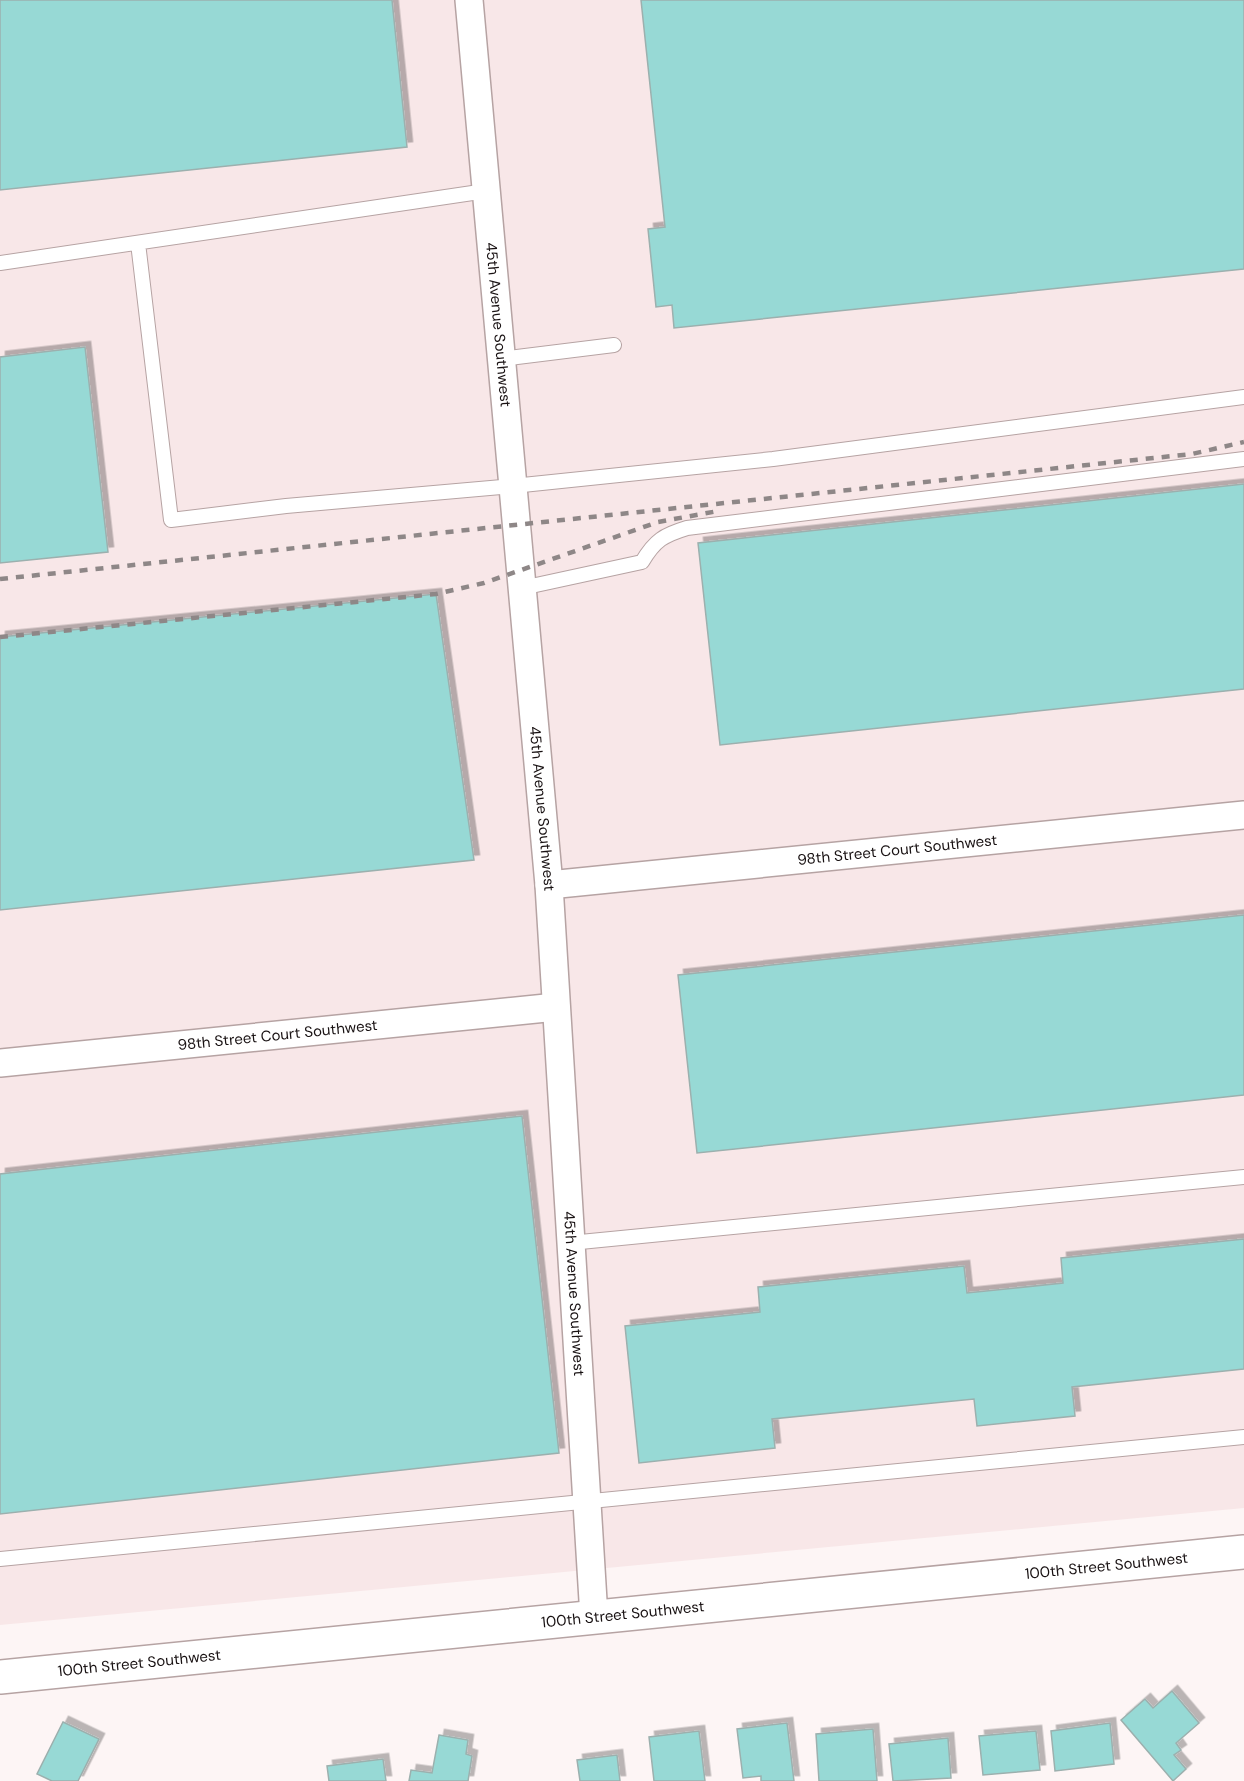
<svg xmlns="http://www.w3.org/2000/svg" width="1244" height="1781" viewBox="0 0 1244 1781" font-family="'DM Sans',sans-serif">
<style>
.built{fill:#f8e7e8}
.building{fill:#97d9d5;stroke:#9cb0ae;stroke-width:1.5;filter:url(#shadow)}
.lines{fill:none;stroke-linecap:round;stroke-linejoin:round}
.lane-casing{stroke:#b6a3a3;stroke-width:16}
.street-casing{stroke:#b6a3a3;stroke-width:30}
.secondary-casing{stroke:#b6a3a3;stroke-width:36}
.lane{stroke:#fff;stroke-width:14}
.street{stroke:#fff;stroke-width:27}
.secondary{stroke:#fff;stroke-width:33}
.rail{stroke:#8e8787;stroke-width:4.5;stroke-dasharray:8 8;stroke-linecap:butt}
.labels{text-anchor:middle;stroke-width:5;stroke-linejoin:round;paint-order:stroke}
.street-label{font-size:15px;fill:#181112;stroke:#fff}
</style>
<defs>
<filter id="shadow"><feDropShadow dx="5.5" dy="-5.5" stdDeviation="0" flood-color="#0004"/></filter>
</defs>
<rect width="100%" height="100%" fill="#fdf5f5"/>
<!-- built -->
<path class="built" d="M0,0H1244V1508L0,1625Z"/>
<!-- building -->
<path class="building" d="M0,0H392L407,147L0,190Z
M641,0H1244V269L674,328L672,305L656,307L648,229L665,227Z
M85,347L108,552L0,563V357Z
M1244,484V689L720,745L698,543Z
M436,594L474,860L0,910V637Z
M1244,915V1095L697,1153L678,975Z
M522,1116L559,1453L0,1514V1174Z
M1244,1239V1369L1072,1387L1075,1416L977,1426L974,1399L772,1419L775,1448L639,1463L625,1326L760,1312L758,1287L964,1266L967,1293L1063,1283L1061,1258Z
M1172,1691L1199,1723L1176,1743L1181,1750L1174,1755L1186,1769L1173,1781L1121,1720L1145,1699L1153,1708Z
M63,1722L99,1739L78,1781H52L37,1774Z
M787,1723L794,1781H761V1776L743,1778L737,1729Z
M1110,1723L1114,1764L1055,1771L1051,1731Z
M873,1729L877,1781H819L816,1734Z
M699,1731L705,1781H654L649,1737Z
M1036,1731L1040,1770L983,1775L979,1736Z
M439,1735L468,1740L466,1754L472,1756L468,1781H409L411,1770L432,1773Z
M948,1738L951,1778L893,1781L889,1744Z
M617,1755L620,1781H580L577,1760Z
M383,1759L386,1781H329L327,1766Z"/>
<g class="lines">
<defs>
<path id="lane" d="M138,243L171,520L286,506L513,486L773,459L1244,397
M0,263L486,191
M501,359L614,345
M522,588L642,562C655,540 664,535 687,528L1244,459
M570,1243L1244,1177
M0,1559L1244,1437"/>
<g id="street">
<path id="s1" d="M469,0L549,885L594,1617"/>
<path id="s2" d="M549,885L1244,815"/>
<path id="s3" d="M0,1063L556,1007"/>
</g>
<g id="secondary">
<path id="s4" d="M0,1677L1244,1552"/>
</g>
</defs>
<!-- lane casing -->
<use href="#lane" class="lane-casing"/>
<!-- street casing -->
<use href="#street" class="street-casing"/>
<!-- secondary casing -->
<use href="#secondary" class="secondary-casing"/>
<!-- lane -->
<use href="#lane" class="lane"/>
<!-- street -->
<use href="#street" class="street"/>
<!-- secondary -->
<use href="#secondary" class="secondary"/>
<!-- rail -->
<path class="rail" d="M0,579L1192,454L1244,442
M0,637L436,594L484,583L658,522L718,511"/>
</g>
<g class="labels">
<!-- street labels -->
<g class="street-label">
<text dy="5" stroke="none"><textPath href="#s1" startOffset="326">45th Avenue Southwest</textPath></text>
<text dy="5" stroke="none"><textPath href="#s1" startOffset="812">45th Avenue Southwest</textPath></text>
<text dy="5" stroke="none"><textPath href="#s2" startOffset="350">98th Street Court Southwest</textPath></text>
<text dy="5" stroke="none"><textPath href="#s3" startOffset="279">98th Street Court Southwest</textPath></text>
<text dy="5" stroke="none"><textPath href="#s1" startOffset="1298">45th Avenue Southwest</textPath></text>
<text dy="5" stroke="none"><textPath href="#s4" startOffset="1112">100th Street Southwest</textPath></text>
<text dy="5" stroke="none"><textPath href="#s4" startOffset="626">100th Street Southwest</textPath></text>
<text dy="5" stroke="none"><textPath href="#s4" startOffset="140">100th Street Southwest</textPath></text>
</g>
</g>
</svg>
